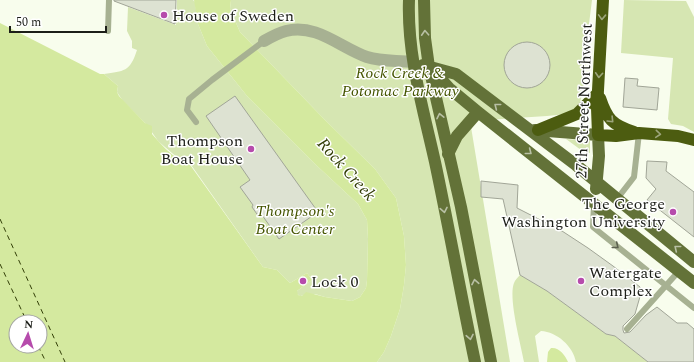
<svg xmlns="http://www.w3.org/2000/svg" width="694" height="362" viewBox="0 0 694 362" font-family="Spectral,serif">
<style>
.green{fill:#d6e6b2}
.water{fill:#d4e99f;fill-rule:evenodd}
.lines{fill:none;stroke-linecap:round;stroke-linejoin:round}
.ferry{stroke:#333f07;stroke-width:1;stroke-dasharray:5 4;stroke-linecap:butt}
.building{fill:#dde2d2;stroke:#a1a597}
.lane{stroke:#a7b192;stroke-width:6}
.street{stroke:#a7b192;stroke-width:12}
.primary{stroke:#637238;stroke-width:12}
.highway{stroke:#4c5c10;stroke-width:12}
.oneway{stroke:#9da57c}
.oneway2{stroke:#b9c0a5}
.oneway3{stroke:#5b604f}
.poi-dot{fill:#b64bac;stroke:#fff;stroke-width:1.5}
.labels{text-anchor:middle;stroke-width:3;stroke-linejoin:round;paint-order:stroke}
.poi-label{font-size:16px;fill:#1c1e18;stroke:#fff;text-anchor:start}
.park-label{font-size:16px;font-style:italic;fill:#455500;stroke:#fff}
.street-label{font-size:16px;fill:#1c1e18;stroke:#fff}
.water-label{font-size:17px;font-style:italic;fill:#333f07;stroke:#fff}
</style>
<rect width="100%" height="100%" fill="#f8fded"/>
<!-- green -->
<path class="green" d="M177,0H193L195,2L198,24L207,46L247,96L315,164L358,204L367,220L368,239L367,280L366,288L360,297L352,301L325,297L315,294L300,296L297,294V291L312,280L307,273L290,283L277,270L263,267L189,162L179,159L158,141L147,125L123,101L117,92L118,86L104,74C124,71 130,72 137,50L132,48V41L127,31L128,7L176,25Z
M231,0H592L589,24L583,93L576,113L547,116L470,121L510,362H377L384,352L391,336L400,309L404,285L406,265L404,236L396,198L375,169L325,120L240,32L230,9Z
M624,0L686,1L694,17V132L683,126L671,124L668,119L673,58L621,53Z
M566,139L590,141V153L581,150Z
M520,275L547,291L606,334L615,336L648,362H576C573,346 557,332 541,331L535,336L539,362H524C521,345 508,298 514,283C515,280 518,277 520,275Z"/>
<!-- water -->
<path class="water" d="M194,0H231L230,9L240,32L325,120L375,169L396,198L404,236L406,265L404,285L400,309L391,336L384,352L377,362H0V23L100,74H104L118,86L117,92L119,96L145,123L152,126V134C161,144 174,160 188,162L263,267L277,270L290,283L307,273L312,280L297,291L298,295L302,296L306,292L325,297L352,301L360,297L366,288L367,280L368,239L367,220L358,204L315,164L247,96L207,46L198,24ZM16,322H40V346H16Z
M551,348C559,347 565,355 568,362H547L548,352Z"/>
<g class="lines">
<!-- ferry -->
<path class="ferry" d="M0,219L65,362
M0,264L27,322
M38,346L46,362"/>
</g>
<!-- building -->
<path class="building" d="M114,0H176L175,24L114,1Z
M504 65a23 23 0 1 1 46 0a23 23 0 1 1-46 0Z
M625,78L638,79L637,86L659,88L657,110L623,107Z
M235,96L318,212L279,239L262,215L259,217L252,207L253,205L240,187L250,180L206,116Z
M647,161L667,162L666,171L694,192V237L647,200L656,189L646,178Z
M481,181L518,185L517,208L562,231L588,248L613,266L640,287L641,293L635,314L623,326V330L624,333L630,332L646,315L657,307L677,323H687L694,329V362H648L615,336L606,334L547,291L520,275L503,199L481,197Z"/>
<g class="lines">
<!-- lane -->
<path class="lane" d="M108,31L109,0
M196,122L187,110L189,99L212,80L264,41
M617,199L634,177L639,133
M594,204L593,227L694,308
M627,329L679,271"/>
<!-- street -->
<path class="street" d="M264,41C271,37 278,33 286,31C316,23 341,48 367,57C382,62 397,60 413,62"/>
<!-- primary -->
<path class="primary" d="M409,0C407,55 423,108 435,162C449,228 461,295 475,362
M424,0L425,38L429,67L461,207L491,362
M423,65L456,74L576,165L694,262
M430,67L449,88L478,112L694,283
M535,130L598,135L599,156L596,189
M448,154L457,136L478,112"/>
<!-- highway -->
<path class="highway" d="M603,0L597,108L598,135L616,136L639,133L678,136L694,140
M600,98C607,119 612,125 634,132
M538,130L577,114L598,93"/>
</g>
<!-- one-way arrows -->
<defs><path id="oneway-chevron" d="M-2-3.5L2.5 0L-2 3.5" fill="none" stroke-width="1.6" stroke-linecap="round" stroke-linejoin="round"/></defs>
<g class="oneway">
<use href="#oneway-chevron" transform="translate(602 17) rotate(92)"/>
<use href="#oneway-chevron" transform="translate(599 75) rotate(94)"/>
<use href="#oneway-chevron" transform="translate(611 120) rotate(46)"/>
<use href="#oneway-chevron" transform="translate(658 134) rotate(5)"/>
</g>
<g class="oneway2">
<use href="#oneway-chevron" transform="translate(425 33) rotate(-93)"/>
<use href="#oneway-chevron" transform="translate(497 106) rotate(-142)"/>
<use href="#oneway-chevron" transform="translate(440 116) rotate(-102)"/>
<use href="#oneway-chevron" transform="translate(529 152) rotate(38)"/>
<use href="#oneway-chevron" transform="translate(444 210) rotate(79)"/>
<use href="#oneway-chevron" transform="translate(677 248) rotate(-141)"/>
<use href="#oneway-chevron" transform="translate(475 282) rotate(-101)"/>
<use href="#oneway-chevron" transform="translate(470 337) rotate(79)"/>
</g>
<use class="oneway3" href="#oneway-chevron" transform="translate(616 246) rotate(39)"/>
<!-- markers -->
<g class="poi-dot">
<circle cx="164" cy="15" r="4"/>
<circle cx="251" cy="149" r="4"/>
<circle cx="673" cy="212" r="4"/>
<circle cx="303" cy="281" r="4"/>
<circle cx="581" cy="281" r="4"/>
</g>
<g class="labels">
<!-- poi labels -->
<g class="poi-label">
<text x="172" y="21">House of Sweden</text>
<text x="243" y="146" text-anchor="end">Thompson<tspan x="243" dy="18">Boat House</tspan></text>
<text x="665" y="209" text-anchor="end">The George<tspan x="665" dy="18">Washington University</tspan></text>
<text x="589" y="278">Watergate<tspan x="589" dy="18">Complex</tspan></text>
<text x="311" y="287">Lock 0</text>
</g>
<!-- park labels -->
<g class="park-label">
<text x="400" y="78">Rock Creek &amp;<tspan x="400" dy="18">Potomac Parkway</tspan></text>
<text x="295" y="216">Thompson's<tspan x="295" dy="18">Boat Center</tspan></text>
</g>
<!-- street labels -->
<g class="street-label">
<text transform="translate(583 101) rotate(-88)" y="6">27th Street Northwest</text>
</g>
<!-- water labels -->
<g class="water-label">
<text transform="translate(347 169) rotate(48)" y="6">Rock Creek</text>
</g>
</g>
<!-- north arrow -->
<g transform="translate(28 334) rotate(4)"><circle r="19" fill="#ffffff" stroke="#a4a5a3"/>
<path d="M0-3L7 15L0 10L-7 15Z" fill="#b64bac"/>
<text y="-6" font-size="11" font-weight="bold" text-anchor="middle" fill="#1c1e18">N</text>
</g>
<!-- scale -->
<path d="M10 26v6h96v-6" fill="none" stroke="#1c1e18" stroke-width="2"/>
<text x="16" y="26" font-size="12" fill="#1c1e18" stroke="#ffffff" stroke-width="3" paint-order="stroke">50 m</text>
</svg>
